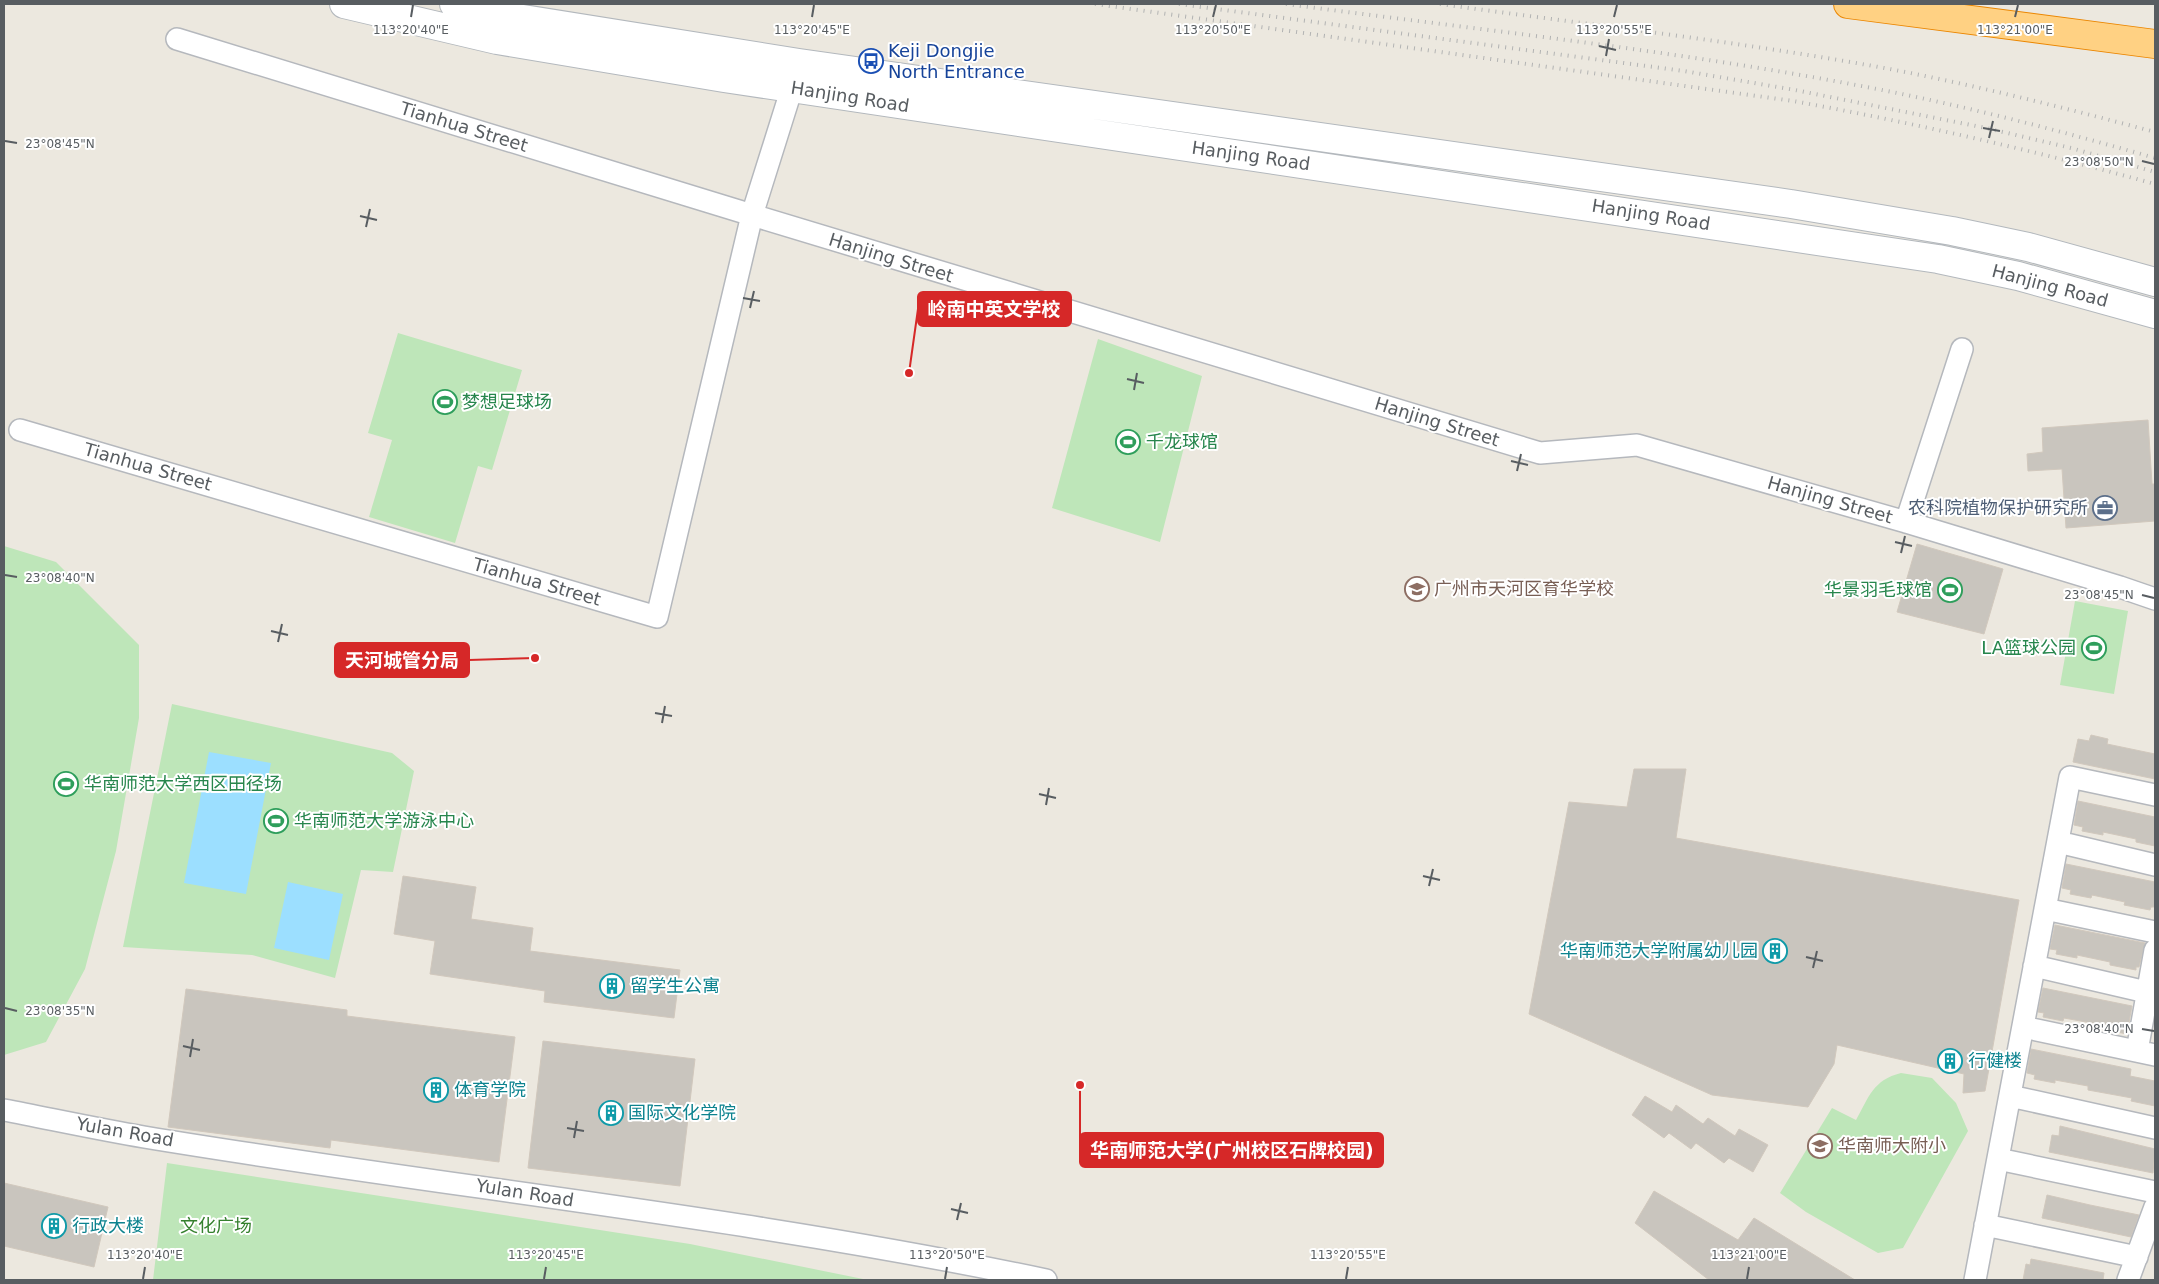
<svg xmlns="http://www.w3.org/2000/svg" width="2159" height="1284" viewBox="0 0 2159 1284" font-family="'DejaVu Sans','Noto Sans SC',sans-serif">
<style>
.green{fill:#bee6b9}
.water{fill:#9cdfff}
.building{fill:#c9c5be;stroke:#d1c8bd}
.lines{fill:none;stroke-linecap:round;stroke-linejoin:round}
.street-casing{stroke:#b5b8bd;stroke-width:24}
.secondary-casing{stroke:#b3b8bd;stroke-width:30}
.highway-casing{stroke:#eb8600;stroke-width:30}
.street{stroke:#fff;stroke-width:21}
.secondary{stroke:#fff;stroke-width:28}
.highway{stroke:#ffd183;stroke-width:28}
.rail{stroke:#b1b2b2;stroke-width:4;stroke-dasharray:1 6;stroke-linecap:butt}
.ticks{fill:none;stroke:#585d61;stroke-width:2}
.labels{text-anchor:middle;stroke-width:4;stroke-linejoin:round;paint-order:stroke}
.transit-label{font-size:18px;fill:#164399;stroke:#fff;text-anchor:start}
.street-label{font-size:18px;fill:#585d61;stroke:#fff}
.leisure-label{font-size:18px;fill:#27864d;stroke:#fff;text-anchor:start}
.service-label{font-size:18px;fill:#4e5e75;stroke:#fff;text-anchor:end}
.education-label{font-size:18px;fill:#785e54;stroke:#fff;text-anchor:start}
.culture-label{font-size:18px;fill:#0d838f;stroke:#fff;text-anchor:start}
.park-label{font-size:18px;fill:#35812e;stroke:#fff}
.ticks-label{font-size:12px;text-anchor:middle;fill:#585d61;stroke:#fff;stroke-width:4;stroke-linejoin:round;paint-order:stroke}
.leader{fill:none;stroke:#d62828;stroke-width:2}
.callout-dot{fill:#d62828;stroke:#fff;stroke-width:2}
.callout{fill:#d62828;stroke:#d62828;stroke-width:2}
.callout-label{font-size:19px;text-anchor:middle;font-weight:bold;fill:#fff}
</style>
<rect width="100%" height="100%" fill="#ece8df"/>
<!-- green -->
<path class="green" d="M398,333L522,370L492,470L478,466L455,543L369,517L392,440L368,433Z
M1098,339L1202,376L1160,542L1052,508Z
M4,546L56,562L139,645V718L116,851L85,969L46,1042L4,1055Z
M2075,601L2128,611L2114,694L2060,685Z
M172,704L392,753L414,771L393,872L361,870L335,978L252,955L123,947Z
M1901,1073L1932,1078L1956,1103L1968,1131L1903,1248L1878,1253L1806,1212L1780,1193L1832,1108L1856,1120C1869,1097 1873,1080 1901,1073Z
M167,1163L690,1244L868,1280H153Z"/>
<!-- water -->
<path class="water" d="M209,752L271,763L246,894L184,883Z
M288,882L343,894L329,960L274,948Z"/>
<!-- building -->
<path class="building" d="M2148,420L2152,484H2155V521L2066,528L2062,469L2028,471L2027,454L2043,452L2042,428Z
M1917,544L2003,569L1984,634L1897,612Z
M2091,735L2108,739L2107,744L2155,754V779L2073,762L2078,739L2089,741Z
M1634,769H1686L1676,838L2019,900L1985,1091L1963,1093L1964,1074L1837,1045L1834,1064L1808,1107L1712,1095L1529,1014L1569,802L1627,807Z
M2078,801L2155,817V846L2136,842V839L2103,832V835L2082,831L2083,827L2074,825Z
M2066,864L2155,882V907H2151L2150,910L2124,905L2125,902L2092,895L2091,898L2070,894L2071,890L2062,888Z
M403,876L476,887L471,919L533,928L530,951L680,970L674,1018L544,1002L545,991L430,974L435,941L394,934Z
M2055,925L2145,943L2139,967H2136V970L2110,965V962L2077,955V958L2056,954L2057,950L2050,949Z
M2043,988L2132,1006L2127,1034L2096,1028L2097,1024L2064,1018L2063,1021L2043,1017L2044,1013L2038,1012Z
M186,989L347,1010V1016L515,1037L499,1162L331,1140L330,1148L168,1127Z
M543,1041L695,1059L680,1186L528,1168Z
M2031,1049L2131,1069L2130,1076L2155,1081V1106L2131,1101L2132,1098L2088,1090V1086L2055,1080V1083L2034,1079L2035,1075L2027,1073Z
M1645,1096L1672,1112L1676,1105L1703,1124L1708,1118L1735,1136L1739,1129L1768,1145L1753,1172L1729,1158L1724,1163L1696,1143L1691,1149L1669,1133L1664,1138L1632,1115Z
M2060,1126L2155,1149L2153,1173L2049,1152L2052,1135L2059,1136Z
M4,1183L108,1207L94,1267L4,1246Z
M1654,1191L1738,1240L1754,1218L1855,1280H1709L1635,1223Z
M2047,1195L2090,1205L2139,1215L2131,1237L2042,1218Z
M2031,1259L2104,1273L2103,1280H2023L2026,1264L2030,1265Z"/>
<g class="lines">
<defs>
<path id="street" d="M177,39L752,215L796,75
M20,430L657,617L752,215L1540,453L1637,445L1906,522L2120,587L2155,599
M1906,522L1962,349
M2058,842L2155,865
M2045,909L2155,932
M2034,966L2155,994
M2023,1027L2155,1055
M2137,1051L2155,950
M2010,1096L2155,1128
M4,1110C51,1119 97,1129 144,1137C445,1187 748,1217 1046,1280
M1998,1159L2155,1192
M1985,1225L2137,1257
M1975,1280L2070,777L2155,795
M2128,1280L2155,1207"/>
<path id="secondary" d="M344,4L497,40L724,78L1938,259L2018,276L2155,314
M454,4L492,14L799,63L1791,204L1952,231L2028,247L2155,282"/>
<path id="highway" d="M1848,4L2155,44"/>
</defs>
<!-- street casing -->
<use href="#street" class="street-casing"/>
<!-- secondary casing -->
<use href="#secondary" class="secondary-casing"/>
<!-- highway casing -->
<use href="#highway" class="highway-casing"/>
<!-- street -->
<use href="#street" class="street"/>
<!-- secondary -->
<use href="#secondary" class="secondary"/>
<!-- highway -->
<use href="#highway" class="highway"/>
<!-- rail -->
<path class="rail" d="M1095,4L1793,101C1915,123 2036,151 2155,184
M1179,4L1684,71L1795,90L1986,128L2071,148L2155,172
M1286,4C1488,31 1692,52 1892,92C1981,110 2068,133 2155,158
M1440,4C1591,25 1744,42 1895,70C1983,87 2069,109 2155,132"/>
</g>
<!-- ticks -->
<path class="ticks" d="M411,17L413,5M812,17L814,5M1213,17L1216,5M1614,17L1617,5M2015,17L2018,5M1599,46L1616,50M1606,56L1609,39M1983,128L2000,131M1989,138L1993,121M5,141L17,143M2142,161L2154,164M360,216L377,220M366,227L370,209M743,298L760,301M750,308L754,291M1127,379L1144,383M1134,390L1137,373M1511,461L1528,465M1517,471L1521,454M1895,542L1912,546M1901,553L1905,536M5,575L17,577M2142,595L2154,598M271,631L288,635M278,642L282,624M655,713L672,716M662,723L665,706M1039,794L1056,798M1046,805L1049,788M1423,876L1440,880M1429,886L1433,869M1806,957L1823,961M1813,968L1817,951M5,1008L17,1011M2142,1029L2154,1031M183,1046L200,1050M190,1057L193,1039M567,1128L584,1131M574,1138L577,1121M951,1209L968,1213M957,1220L961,1203M143,1279L145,1267M544,1279L546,1267M945,1279L947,1267M1346,1279L1348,1267M1747,1279L1749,1267"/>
<!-- icons -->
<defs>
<symbol id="bus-ring" viewBox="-11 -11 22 22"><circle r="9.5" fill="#fff" stroke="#1a4fb4" stroke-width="1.5"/><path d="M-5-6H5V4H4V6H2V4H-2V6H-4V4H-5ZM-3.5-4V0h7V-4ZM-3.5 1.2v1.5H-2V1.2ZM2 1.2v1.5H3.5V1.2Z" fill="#1a4fb4"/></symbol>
<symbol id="stadium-ring" viewBox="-11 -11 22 22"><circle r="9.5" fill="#fff" stroke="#2e9e5b" stroke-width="1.5"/><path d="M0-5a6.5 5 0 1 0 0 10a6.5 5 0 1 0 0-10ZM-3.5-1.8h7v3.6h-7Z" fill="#2e9e5b"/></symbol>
<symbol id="office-ring" viewBox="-11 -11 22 22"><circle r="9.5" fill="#fff" stroke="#5c6f8a" stroke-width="1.5"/><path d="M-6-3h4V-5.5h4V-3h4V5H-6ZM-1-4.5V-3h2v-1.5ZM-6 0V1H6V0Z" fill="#5c6f8a"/></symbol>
<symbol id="school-ring" viewBox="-11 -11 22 22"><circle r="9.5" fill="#fff" stroke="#8d6e63" stroke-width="1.5"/><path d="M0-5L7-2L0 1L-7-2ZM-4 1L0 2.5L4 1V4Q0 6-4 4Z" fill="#8d6e63"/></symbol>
<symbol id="building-ring" viewBox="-11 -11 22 22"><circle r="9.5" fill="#fff" stroke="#0f9aa8" stroke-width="1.5"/><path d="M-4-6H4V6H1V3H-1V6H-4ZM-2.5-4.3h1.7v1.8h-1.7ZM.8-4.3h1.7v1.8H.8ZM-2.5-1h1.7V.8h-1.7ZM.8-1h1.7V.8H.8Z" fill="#0f9aa8"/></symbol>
</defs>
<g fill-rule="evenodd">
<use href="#bus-ring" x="857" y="47" width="28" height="28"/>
<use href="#stadium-ring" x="431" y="388" width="28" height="28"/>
<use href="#stadium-ring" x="1114" y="428" width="28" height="28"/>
<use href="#office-ring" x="2091" y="494" width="28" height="28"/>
<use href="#school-ring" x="1403" y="575" width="28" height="28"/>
<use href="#stadium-ring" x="1936" y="576" width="28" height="28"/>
<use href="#stadium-ring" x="2080" y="634" width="28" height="28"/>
<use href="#stadium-ring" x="52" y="770" width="28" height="28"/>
<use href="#stadium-ring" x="262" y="807" width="28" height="28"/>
<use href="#building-ring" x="1761" y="937" width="28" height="28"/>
<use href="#building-ring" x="598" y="972" width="28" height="28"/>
<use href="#building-ring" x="1936" y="1047" width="28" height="28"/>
<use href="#building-ring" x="422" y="1076" width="28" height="28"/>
<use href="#building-ring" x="597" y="1099" width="28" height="28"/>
<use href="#school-ring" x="1806" y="1132" width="28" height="28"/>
<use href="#building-ring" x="40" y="1212" width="28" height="28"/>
</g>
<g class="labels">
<!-- transit labels -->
<g class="transit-label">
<text x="888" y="57">Keji Dongjie<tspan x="888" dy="21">North Entrance</tspan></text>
</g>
<!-- street labels -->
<g class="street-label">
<text transform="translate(850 97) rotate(9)" y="6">Hanjing Road</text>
<text transform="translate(464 127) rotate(17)" y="6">Tianhua Street</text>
<text transform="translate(1251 156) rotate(8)" y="6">Hanjing Road</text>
<text transform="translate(1651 215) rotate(9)" y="6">Hanjing Road</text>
<text transform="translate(891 258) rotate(17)" y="6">Hanjing Street</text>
<text transform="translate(2050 286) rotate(15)" y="6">Hanjing Road</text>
<text transform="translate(1437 422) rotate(17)" y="6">Hanjing Street</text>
<text transform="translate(148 467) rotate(16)" y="6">Tianhua Street</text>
<text transform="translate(1830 500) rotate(16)" y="6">Hanjing Street</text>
<text transform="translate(537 582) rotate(16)" y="6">Tianhua Street</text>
<text transform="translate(125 1132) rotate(10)" y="6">Yulan Road</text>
<text transform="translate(525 1193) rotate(9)" y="6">Yulan Road</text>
</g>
<!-- leisure labels -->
<g class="leisure-label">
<text x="462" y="408">梦想足球场</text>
<text x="1146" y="448">千龙球馆</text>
<text x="1932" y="596" text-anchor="end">华景羽毛球馆</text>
<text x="2076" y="654" text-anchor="end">LA篮球公园</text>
<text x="84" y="790">华南师范大学西区田径场</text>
<text x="294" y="827">华南师范大学游泳中心</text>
</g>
<!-- service labels -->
<g class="service-label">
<text x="2088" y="514">农科院植物保护研究所</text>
</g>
<!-- education labels -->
<g class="education-label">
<text x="1434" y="595">广州市天河区育华学校</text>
<text x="1838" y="1152">华南师大附小</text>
</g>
<!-- culture labels -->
<g class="culture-label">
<text x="1758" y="957" text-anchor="end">华南师范大学附属幼儿园</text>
<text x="630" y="992">留学生公寓</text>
<text x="1968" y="1067">行健楼</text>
<text x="454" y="1096">体育学院</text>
<text x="628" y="1119">国际文化学院</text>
<text x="72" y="1232">行政大楼</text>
</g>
<!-- park labels -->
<g class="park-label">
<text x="216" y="1232">文化广场</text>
</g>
</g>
<g class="ticks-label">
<text x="411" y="34">113°20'40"E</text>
<text x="812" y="34">113°20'45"E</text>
<text x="1213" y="34">113°20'50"E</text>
<text x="1614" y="34">113°20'55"E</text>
<text x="2015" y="34">113°21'00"E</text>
<text x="60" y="148">23°08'45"N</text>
<text x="2099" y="166">23°08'50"N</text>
<text x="60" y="582">23°08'40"N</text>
<text x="2099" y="599">23°08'45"N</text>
<text x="60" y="1015">23°08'35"N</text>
<text x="2099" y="1033">23°08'40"N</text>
<text x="145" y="1259">113°20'40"E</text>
<text x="546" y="1259">113°20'45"E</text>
<text x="947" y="1259">113°20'50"E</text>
<text x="1348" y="1259">113°20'55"E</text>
<text x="1749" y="1259">113°21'00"E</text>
</g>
<!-- callouts -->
<path class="leader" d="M909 373L918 309M535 658L469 660M1080 1085L1080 1150"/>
<g class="callout-dot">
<circle cx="909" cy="373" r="5"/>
<circle cx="535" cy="658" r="5"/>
<circle cx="1080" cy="1085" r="5"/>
</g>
<g class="callout">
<rect x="918" y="292" width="153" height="34" rx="5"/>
<rect x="335" y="643" width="134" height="34" rx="5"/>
<rect x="1080" y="1133" width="303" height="34" rx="5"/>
</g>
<g class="callout-label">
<text x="994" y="316">岭南中英文学校</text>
<text x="402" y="667">天河城管分局</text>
<text x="1232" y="1157">华南师范大学(广州校区石牌校园)</text>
</g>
<!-- border -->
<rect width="2159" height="1284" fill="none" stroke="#585d61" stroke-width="10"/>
</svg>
